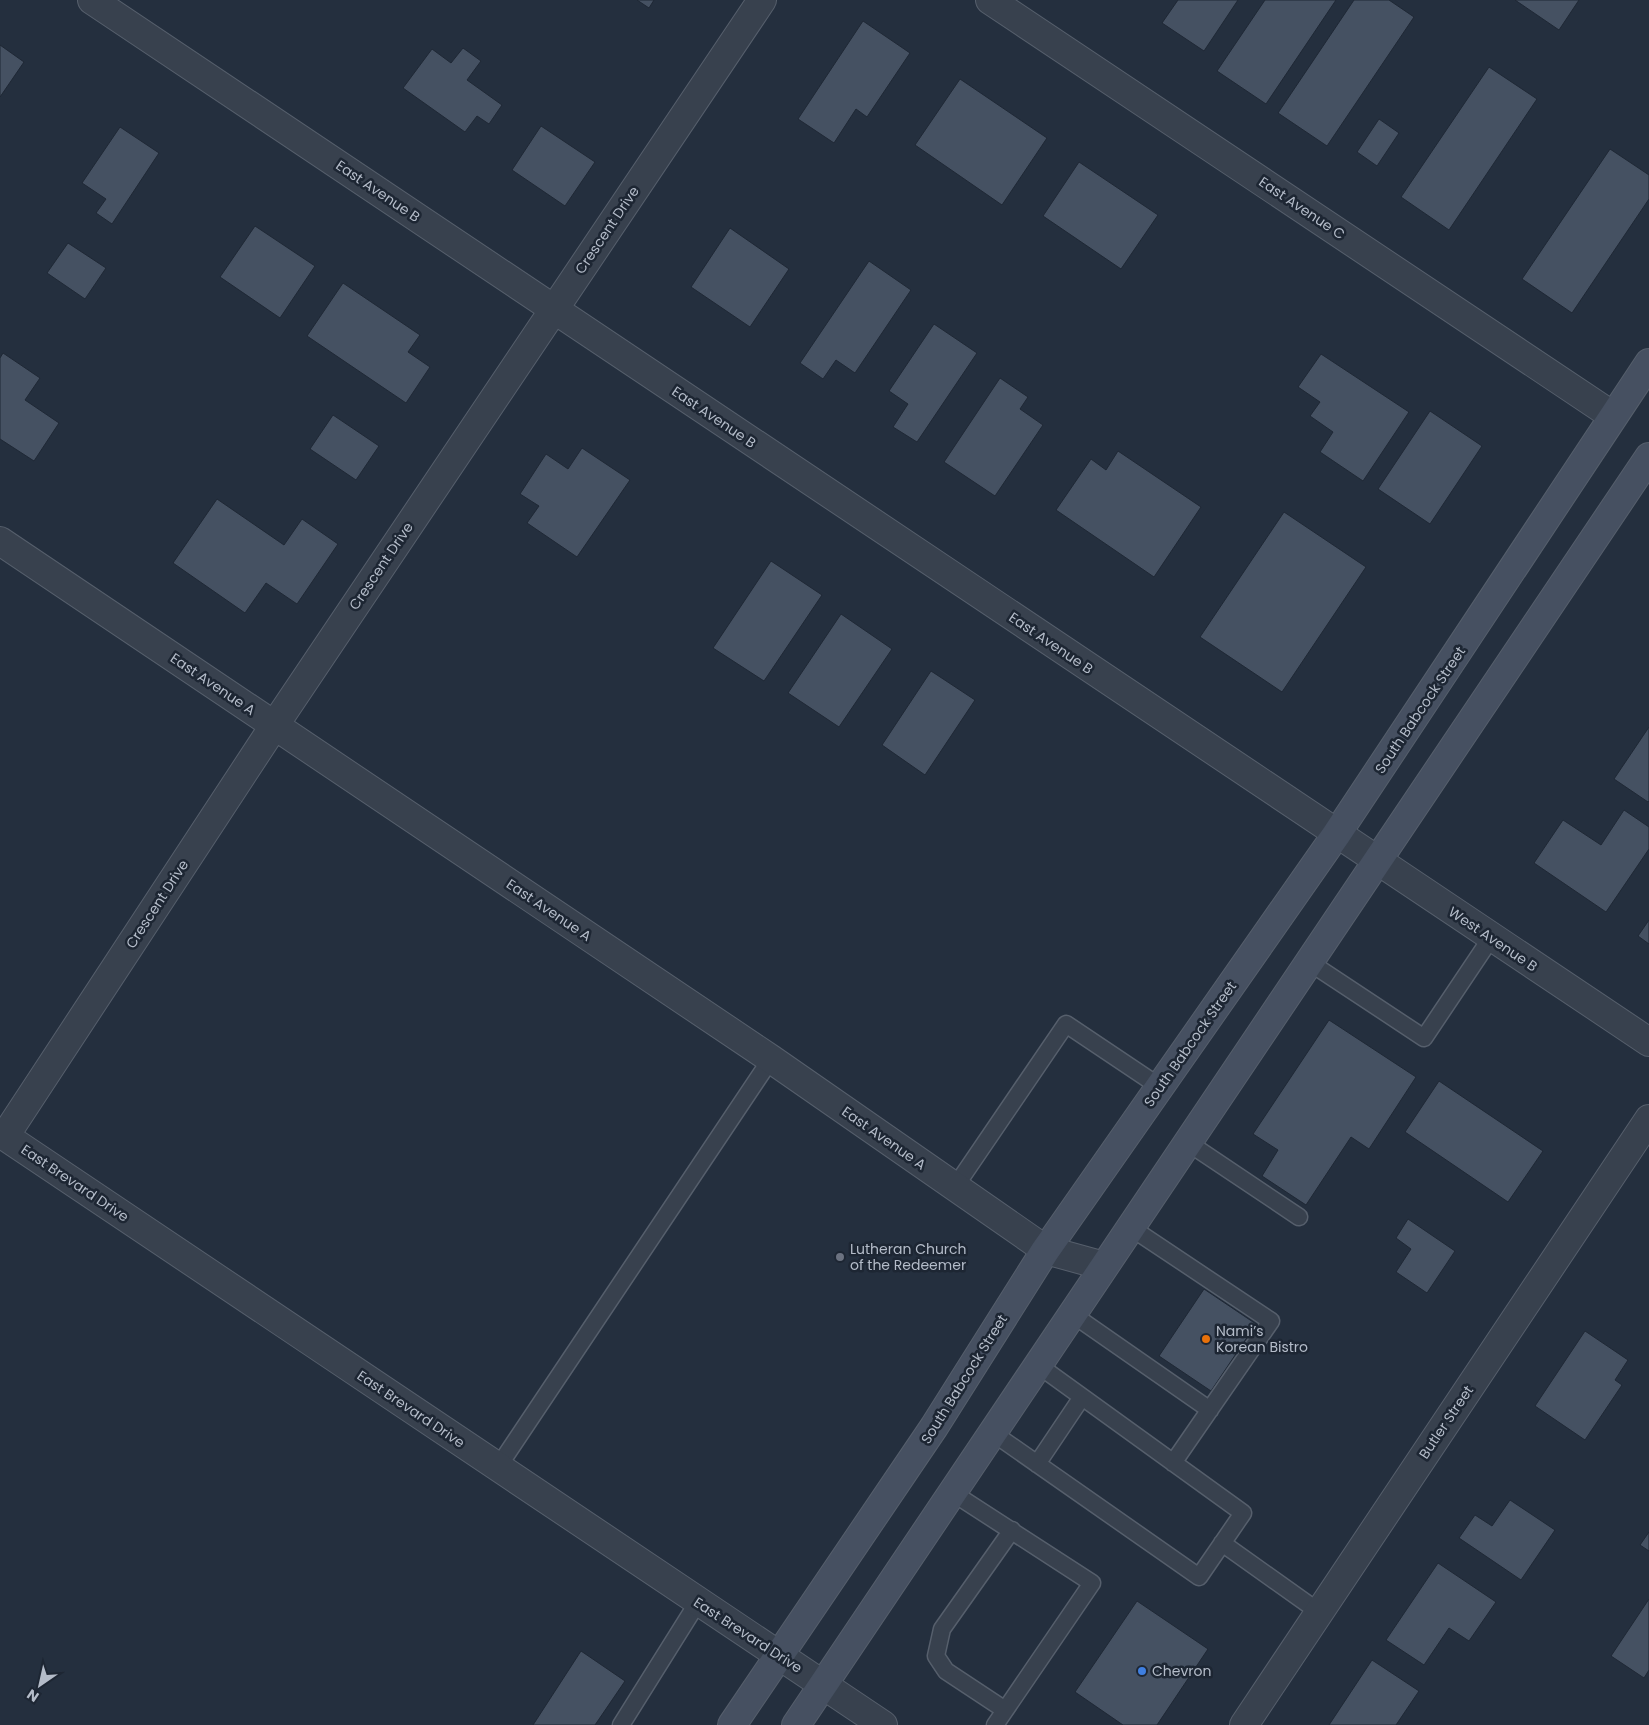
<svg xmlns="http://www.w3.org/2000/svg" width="1649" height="1725" viewBox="0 0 1649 1725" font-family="Poppins,sans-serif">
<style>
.building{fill:#455162;stroke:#1f2835}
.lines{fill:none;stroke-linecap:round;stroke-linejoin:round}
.service-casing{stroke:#565f6c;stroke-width:19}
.minor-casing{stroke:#565f6c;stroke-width:30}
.secondary-casing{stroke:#565f6c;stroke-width:30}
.service{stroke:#38414e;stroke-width:16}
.minor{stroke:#38414e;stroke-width:28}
.secondary{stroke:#465061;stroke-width:28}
.worship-dot{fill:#6b7280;stroke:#1d2633;stroke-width:2}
.food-dot{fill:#e8710a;stroke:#1d2633;stroke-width:2}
.shop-dot{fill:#3f7fe0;stroke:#1d2633;stroke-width:2}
.labels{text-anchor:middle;stroke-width:5;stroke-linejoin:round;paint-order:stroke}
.street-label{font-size:14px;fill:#b4bcc9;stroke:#1d2633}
.poi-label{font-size:14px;fill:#b4bcc9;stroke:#1d2633;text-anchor:start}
</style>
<rect width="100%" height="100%" fill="#242f3e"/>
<!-- building -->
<path class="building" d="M637,0H654L649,8Z
M1178,0H1238L1204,51L1162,23Z
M1265,0H1336L1266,104L1217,71Z
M1354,0H1389L1414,17L1327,146L1278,113Z
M1515,0H1579L1559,30Z
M863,21L910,53L867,117L856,109L834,143L798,119Z
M0,45L24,62L0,97Z
M463,48L481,61L467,80L502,105L489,124L477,116L465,132L403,88L432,49L451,63Z
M1489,67L1537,99L1449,230L1401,197Z
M960,79L1047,138L1002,205L915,145Z
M1379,119L1399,133L1377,166L1357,152Z
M541,126L595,162L565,206L512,170Z
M120,127L159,153L112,224L96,213L106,199L82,183Z
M1610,149L1649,175V199L1572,313L1522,279Z
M1079,162L1158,215L1121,269L1043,216Z
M255,226L315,266L280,318L220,277Z
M730,228L789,269L750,327L691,287Z
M68,243L106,268L85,299L47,273Z
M869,261L911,290L855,373L836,360L823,379L800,363Z
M343,283L420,335L408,352L430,367L406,403L307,336Z
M934,324L977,353L917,442L893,427L908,404L889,391Z
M3,353L40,378L25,400L59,423L34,461L0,439V358Z
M1321,354L1409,412L1363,481L1320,452L1333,432L1310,416L1320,402L1298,387Z
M1000,378L1028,397L1020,409L1043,425L995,496L944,462Z
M1430,411L1482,446L1430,524L1378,489Z
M333,415L379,446L356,480L310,449Z
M582,448L630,480L577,557L527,523L539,506L520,494L546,454L568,469Z
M1118,451L1201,507L1154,577L1056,510L1091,459L1106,470Z
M217,499L284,545L302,519L338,544L297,604L266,583L245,613L173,563Z
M1284,512L1366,567L1282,692L1200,637Z
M771,561L822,595L764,681L713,648Z
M841,614L892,649L839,727L788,693Z
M931,671L975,700L925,775L882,745Z
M1649,727V801L1648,802L1614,779Z
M1624,810L1649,827V849L1606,912L1534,863L1563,820L1601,845Z
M1649,920V944L1638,936Z
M1329,1020L1416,1077L1369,1149L1351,1137L1306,1205L1262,1176L1278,1150L1253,1134Z
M1439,1081L1543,1151L1508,1202L1405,1132Z
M1408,1219L1455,1251L1427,1293L1396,1272L1411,1249L1396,1238Z
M1204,1289L1256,1324L1211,1391L1159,1356Z
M1585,1331L1628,1360L1615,1380L1622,1385L1585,1440L1535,1406Z
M1510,1500L1555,1530L1521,1580L1459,1538L1475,1515L1492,1526Z
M1649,1532V1551L1640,1545Z
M1438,1563L1496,1602L1469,1641L1449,1628L1424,1665L1386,1640Z
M1649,1599V1670L1644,1678L1611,1656Z
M1137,1601L1208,1649L1157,1725H1123L1075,1692Z
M581,1651L625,1681L595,1725H533Z
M1372,1660L1419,1691L1396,1725H1329Z"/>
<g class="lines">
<defs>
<path id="service" d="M1309,962L1424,1038L1491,938
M1187,1142L1299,1217
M955,1187L1066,1024L1160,1087
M1130,1227L1271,1321L1173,1463
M1072,1314L1210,1410
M993,1433L1199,1577L1243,1513L1038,1365
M1037,1464L1082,1397
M498,1467L771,1059
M953,1493L1092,1583L995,1725
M1222,1543L1319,1612
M1005,1710L946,1671L936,1656L942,1629L1012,1530
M621,1725L698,1602"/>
<path id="minor" d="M92,0L1649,1042
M990,0L1613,416
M0,541L771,1059L1046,1250L1104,1266
M0,1133L883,1725
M5,1136L274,726L762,0
M1244,1725L1649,1119"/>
<path id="secondary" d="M732,1725L934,1427L1045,1251L1336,835L1649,363
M796,1725L1649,457"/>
</defs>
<!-- service casing -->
<use href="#service" class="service-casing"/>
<!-- minor casing -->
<use href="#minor" class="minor-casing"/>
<!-- secondary casing -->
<use href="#secondary" class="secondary-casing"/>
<!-- service -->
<use href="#service" class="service"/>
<!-- minor -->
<use href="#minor" class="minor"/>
<!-- secondary -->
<use href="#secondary" class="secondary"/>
</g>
<!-- markers -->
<circle class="worship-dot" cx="840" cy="1257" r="5"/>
<circle class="food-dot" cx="1206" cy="1339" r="5"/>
<circle class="shop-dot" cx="1142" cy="1671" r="5"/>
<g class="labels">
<!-- street labels -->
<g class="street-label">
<text transform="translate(378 191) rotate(34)" y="5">East Avenue B</text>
<text transform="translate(1302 208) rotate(34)" y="5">East Avenue C</text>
<text transform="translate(607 230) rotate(-56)" y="5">Crescent Drive</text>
<text transform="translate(714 417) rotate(34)" y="5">East Avenue B</text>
<text transform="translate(381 566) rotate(-56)" y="5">Crescent Drive</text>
<text transform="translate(1051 643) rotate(34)" y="5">East Avenue B</text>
<text transform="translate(213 684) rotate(34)" y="5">East Avenue A</text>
<text transform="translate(1420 710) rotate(-56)" y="5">South Babcock Street</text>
<text transform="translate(157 904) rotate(-57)" y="5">Crescent Drive</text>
<text transform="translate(549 910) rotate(34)" y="5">East Avenue A</text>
<text transform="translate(1493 939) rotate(34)" y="5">West Avenue B</text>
<text transform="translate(1190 1044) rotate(-55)" y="5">South Babcock Street</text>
<text transform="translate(884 1138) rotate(35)" y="5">East Avenue A</text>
<text transform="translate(75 1183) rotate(34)" y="5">East Brevard Drive</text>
<text transform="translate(964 1379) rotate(-58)" y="5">South Babcock Street</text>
<text transform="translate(411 1409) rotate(34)" y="5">East Brevard Drive</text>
<text transform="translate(1446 1422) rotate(-56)" y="5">Butler Street</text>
<text transform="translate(748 1635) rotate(33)" y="5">East Brevard Drive</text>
</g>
<!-- poi labels -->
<g class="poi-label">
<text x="850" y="1254">Lutheran Church<tspan x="850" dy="16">of the Redeemer</tspan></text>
<text x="1216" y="1336">Nami’s<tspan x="1216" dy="16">Korean Bistro</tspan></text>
<text x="1152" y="1676">Chevron</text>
</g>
</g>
<!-- north arrow -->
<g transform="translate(40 1685) rotate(214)" stroke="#1d2633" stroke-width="4" paint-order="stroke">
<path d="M0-4L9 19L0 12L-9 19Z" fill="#b4bcc9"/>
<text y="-8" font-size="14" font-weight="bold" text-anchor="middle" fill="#b4bcc9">N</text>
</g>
</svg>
